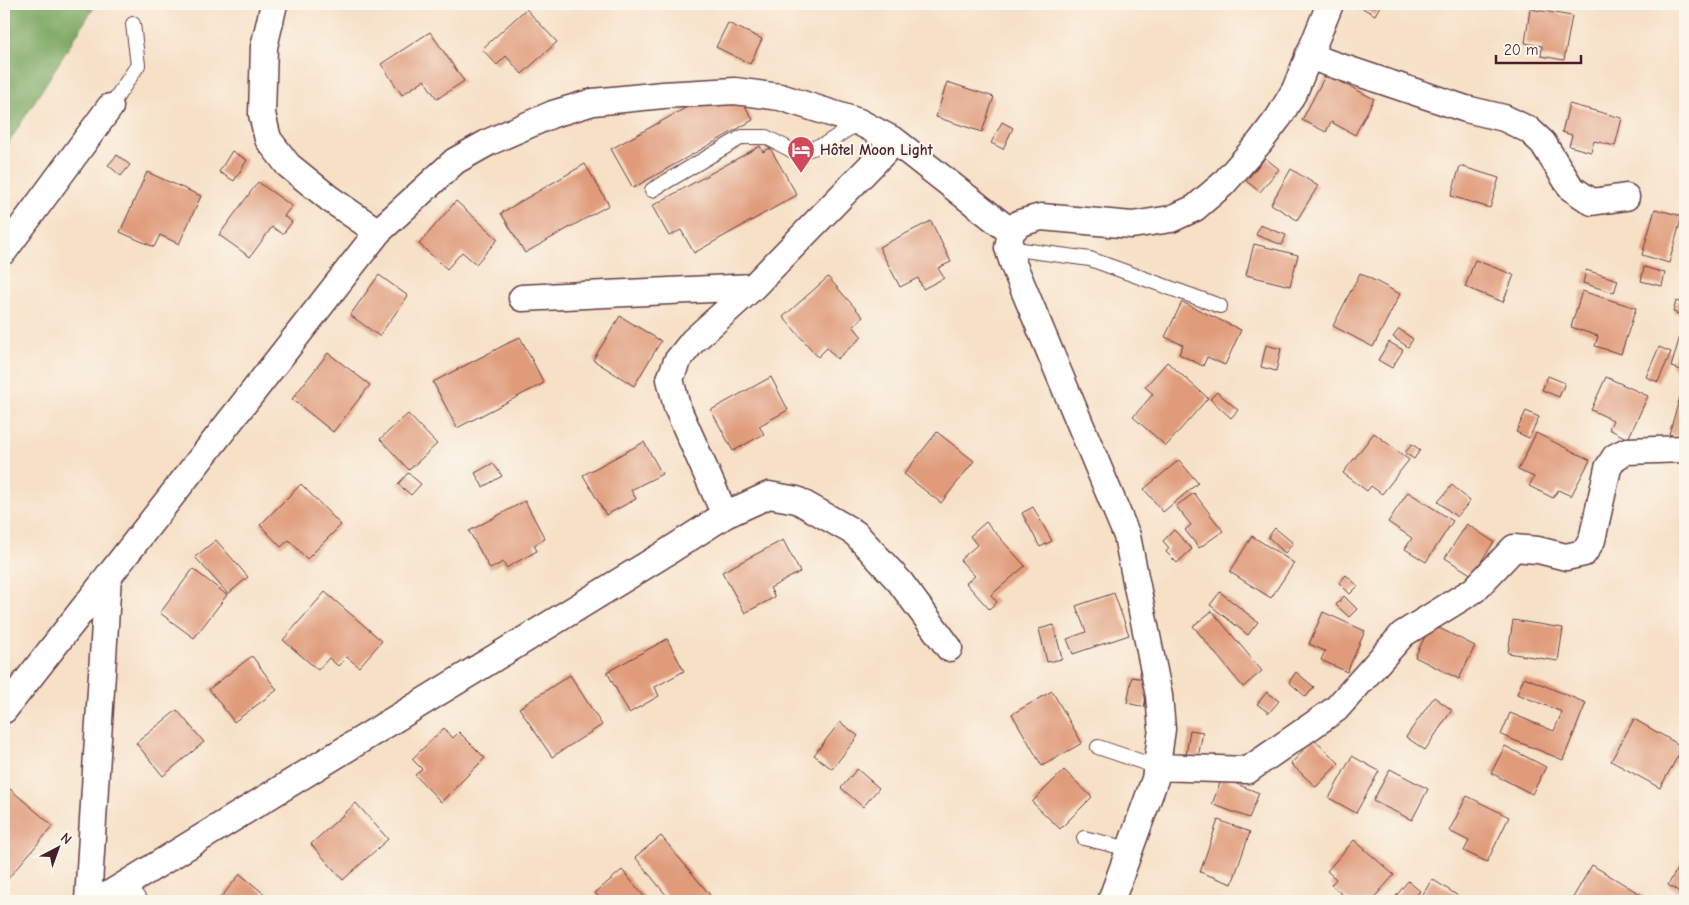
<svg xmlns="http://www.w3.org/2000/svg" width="1689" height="905" viewBox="0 0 1689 905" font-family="'Comic Neue',sans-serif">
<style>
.forest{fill:#7ba760;stroke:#626346}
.building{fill:#e09b7a}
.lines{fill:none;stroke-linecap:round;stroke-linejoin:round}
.lane-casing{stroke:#643c42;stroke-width:16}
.street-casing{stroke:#643c42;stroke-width:29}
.lane{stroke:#fff;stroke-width:14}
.street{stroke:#fff;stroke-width:26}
.labels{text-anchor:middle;stroke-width:4.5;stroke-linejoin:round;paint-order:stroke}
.poi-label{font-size:15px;font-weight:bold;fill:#4a1f2b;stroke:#fbf7ec;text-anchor:start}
</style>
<rect width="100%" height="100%" fill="#fbf7ec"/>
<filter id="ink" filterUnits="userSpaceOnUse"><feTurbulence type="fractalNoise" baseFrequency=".02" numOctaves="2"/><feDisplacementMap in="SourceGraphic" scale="10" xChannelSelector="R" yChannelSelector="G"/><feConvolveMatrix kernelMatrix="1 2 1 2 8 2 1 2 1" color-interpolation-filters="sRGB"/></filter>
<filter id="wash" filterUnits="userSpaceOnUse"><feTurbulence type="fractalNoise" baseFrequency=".0096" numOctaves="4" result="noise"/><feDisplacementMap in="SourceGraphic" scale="20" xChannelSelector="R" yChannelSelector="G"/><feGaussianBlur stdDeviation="1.12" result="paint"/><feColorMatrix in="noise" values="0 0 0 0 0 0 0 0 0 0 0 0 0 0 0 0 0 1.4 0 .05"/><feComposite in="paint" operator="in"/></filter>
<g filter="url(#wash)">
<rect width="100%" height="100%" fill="#f6e0c6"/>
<!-- forest -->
<path class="forest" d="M4,4H96L4,150Z"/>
<g id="blocks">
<!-- building -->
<path class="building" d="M1355,4H1381L1375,15Z
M526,9L557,42L522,74L506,56L497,65L482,49Z
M1530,9L1572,16L1564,60L1541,56L1542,46L1525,43Z
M728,23L762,39L750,64L716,47Z
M430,32L464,81L437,99L424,80L402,95L381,64Z
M1326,74L1374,99L1355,135L1331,122L1326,132L1302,120Z
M947,82L994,97L982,132L936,117Z
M700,100L722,101L745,106L753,120L633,188L611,149Z
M1569,104L1622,118L1615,146L1594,141L1591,152L1569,146L1572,135L1562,132Z
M1002,122L1013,128L1003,149L991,143Z
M760,146L763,152L770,148L797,195L694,253L681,230L669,236L652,206Z
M232,151L247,160L234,181L219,172Z
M117,155L130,165L121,176L108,165Z
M1265,158L1279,169L1260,192L1246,181Z
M585,164L609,205L525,253L501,213Z
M1460,166L1499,178L1490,208L1451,196Z
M1291,169L1318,186L1297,220L1271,204Z
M147,172L201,196L179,244L160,235L154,247L120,232Z
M258,182L292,206L284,216L292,222L283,234L272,227L250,257L219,235Z
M456,201L498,239L476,264L462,252L447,269L419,244Z
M1655,209L1682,216L1669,263L1642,255Z
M931,221L951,262L938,268L944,278L923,289L918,278L900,287L879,247Z
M1260,225L1286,235L1282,245L1256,235Z
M1254,244L1298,255L1290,286L1246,275Z
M1475,260L1514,275L1503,302L1465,287Z
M1644,267L1665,273L1662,286L1641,281Z
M1586,270L1618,280L1614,293L1583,283Z
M1360,273L1400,294L1373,347L1333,326Z
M379,275L408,296L379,336L350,315Z
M828,277L863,317L853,326L862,337L837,359L827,348L818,357L783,317Z
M1582,291L1636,308L1621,354L1595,346L1598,336L1571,327Z
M1676,301L1685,304V316L1673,312Z
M1182,302L1241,330L1225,365L1207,357L1203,366L1179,354L1183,345L1165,337Z
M620,316L661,341L634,386L593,360Z
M1685,319V371L1671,367Z
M1399,329L1413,339L1408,347L1393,337Z
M520,337L544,383L457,428L433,382Z
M1389,342L1403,350L1392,368L1378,360Z
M1266,345L1281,349L1276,371L1261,367Z
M1659,347L1671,352L1658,382L1646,377Z
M328,353L370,385L333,432L292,399Z
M1167,362L1208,398L1166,446L1133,417L1153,394L1145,387Z
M1548,376L1565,383L1559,397L1542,390Z
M771,377L788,410L759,426L764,434L733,451L711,410Z
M1606,377L1648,396L1628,439L1609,429L1613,420L1591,410Z
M1217,392L1238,410L1231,418L1210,399Z
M1680,397L1685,399V439L1669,434Z
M1526,411L1539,417L1529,438L1516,432Z
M408,414L437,444L409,470L380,439Z
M937,432L974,461L941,503L904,474Z
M1374,433L1409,460L1382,494L1371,486L1367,491L1343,473Z
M1536,433L1590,460L1571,496L1558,490L1553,498L1529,486L1534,477L1518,470Z
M644,442L662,474L631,490L636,499L606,515L583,475Z
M1412,444L1420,450L1414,459L1405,453Z
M1179,460L1198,483L1163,512L1144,489Z
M493,463L502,476L483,487L475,473Z
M408,473L421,484L411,495L398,484Z
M301,484L341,525L307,559L289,540L281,547L260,525Z
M1452,485L1470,501L1457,517L1438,502Z
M1408,492L1453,521L1426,562L1405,549L1412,538L1388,522Z
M1194,493L1223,531L1199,548L1185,530L1191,525L1176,506Z
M525,501L545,539L534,545L537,551L506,568L503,562L490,569L469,531Z
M1033,507L1052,541L1040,547L1022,513Z
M986,522L1025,566L991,595L997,602L989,609L966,583L975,576L960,560L977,545L970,536Z
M1467,524L1494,542L1472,575L1445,558Z
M1275,528L1293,543L1285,553L1268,537Z
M1174,530L1192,549L1177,563L1166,552L1169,548L1163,541Z
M1252,536L1294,563L1271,598L1230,572Z
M216,540L248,577L228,594L195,557Z
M783,540L800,572L770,588L775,597L745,613L722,572Z
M193,569L227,595L194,638L160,613Z
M1346,575L1358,586L1350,594L1339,583Z
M325,592L382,641L359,667L347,657L338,666L329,658L318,670L283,640Z
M1220,592L1258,622L1248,635L1210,605Z
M1114,593L1129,635L1073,654L1067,639L1086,632L1076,606Z
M1344,596L1357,609L1349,617L1336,605Z
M1212,611L1262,671L1243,687L1193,626Z
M1323,612L1365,631L1347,672L1321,660L1325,651L1309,644Z
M1513,620L1563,628L1558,661L1508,653Z
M1431,624L1475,646L1459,679L1415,657Z
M1054,625L1062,659L1047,662L1039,629Z
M667,639L684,671L655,687L659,696L629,713L607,672Z
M252,656L277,690L234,722L209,689Z
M1296,672L1314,687L1306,697L1289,682Z
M570,675L602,725L552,757L519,708Z
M1132,677L1150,680L1144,707L1127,703Z
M1524,677L1586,703L1563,760L1501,735L1510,713L1554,731L1562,712L1517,694Z
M1052,691L1082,743L1042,766L1012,714Z
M1267,692L1279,701L1269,713L1257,704Z
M1434,697L1452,710L1425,750L1406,737Z
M177,710L204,742L163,776L136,743Z
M1634,719L1683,747L1660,788L1611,761Z
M840,722L858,736L832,769L814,755Z
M444,728L453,738L459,732L485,758L441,802L415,775L422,769L412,759Z
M1190,730L1203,732L1198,757L1186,755Z
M1313,739L1339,763L1316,787L1291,764Z
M1505,746L1546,767L1532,794L1491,773Z
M1352,756L1379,771L1356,813L1329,798Z
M857,769L879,788L863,807L841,788Z
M1390,769L1428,789L1412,820L1373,801Z
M1064,770L1092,797L1060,829L1032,802Z
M1222,778L1259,793L1249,818L1212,804Z
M10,789L53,826L4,883V796Z
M1467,796L1509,817L1487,862L1464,851L1469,841L1449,831Z
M356,803L388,839L343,880L311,844Z
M1218,820L1250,832L1232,884L1200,872Z
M661,836L710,895L703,901H671L635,857Z
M1354,840L1394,875L1371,901H1350L1331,885L1336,879L1327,871Z
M1685,855V895L1668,885Z
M1592,865L1650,900L1649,901H1571Z
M622,870L648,901H602L595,893Z
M240,874L273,901H218Z
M1432,879L1466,901H1419Z
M1408,881L1420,891L1412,901H1395L1393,900Z"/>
</g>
</g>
<g filter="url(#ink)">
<use href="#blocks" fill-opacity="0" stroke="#643c42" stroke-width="1"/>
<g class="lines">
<defs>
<path id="lane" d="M110,107L138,65L133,24
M652,190L742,137H766L797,153L825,144L859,122
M1008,248L1090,259L1220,306
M1098,747L1157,767
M1084,838L1129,849
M128,883L140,901"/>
<path id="street" d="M274,4L264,47L262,114L268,139L288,165L330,199L378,232
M1308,56L1466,109L1504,118L1529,130L1543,143L1571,188L1592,202L1626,197
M4,251L110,107
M522,298L753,287
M725,515L677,407L670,379L677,361L693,341L753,287L895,141
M4,710L378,232L455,161L489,142L553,114L593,102L663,95L735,91L780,97L859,122L895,141L1011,232
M1157,767L1248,770L1336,709L1403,634L1474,590L1514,548L1538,550L1566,557L1584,553L1592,540L1608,468L1615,457L1627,451L1685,449
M88,901L108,576
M98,901L661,556L725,515L769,495L797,500L855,533L900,582L949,648
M1111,901L1155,779L1162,729L1159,696L1127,536L1014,266L1008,248L1011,232L1020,223L1041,217L1132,225L1171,219L1195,208L1223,184L1260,142L1279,117L1295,90L1330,4"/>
</defs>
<!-- lane casing -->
<use href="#lane" class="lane-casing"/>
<!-- street casing -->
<use href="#street" class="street-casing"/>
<!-- lane -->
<use href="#lane" class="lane"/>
<!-- street -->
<use href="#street" class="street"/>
</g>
</g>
<!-- icons -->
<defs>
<symbol id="hotel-pin" viewBox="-11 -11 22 30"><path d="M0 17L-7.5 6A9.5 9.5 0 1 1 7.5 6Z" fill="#d1495b" stroke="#fbf7ec"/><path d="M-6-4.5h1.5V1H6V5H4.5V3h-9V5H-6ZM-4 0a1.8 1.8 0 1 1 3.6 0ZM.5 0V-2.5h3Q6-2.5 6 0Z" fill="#fff"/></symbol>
</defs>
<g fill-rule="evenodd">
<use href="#hotel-pin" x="785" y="134" width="32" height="43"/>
</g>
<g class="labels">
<!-- poi labels -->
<g class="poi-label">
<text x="820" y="155">Hôtel Moon Light</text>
</g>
</g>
<!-- margin -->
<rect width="1689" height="905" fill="none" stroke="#fbf7ec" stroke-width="20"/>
<!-- north arrow -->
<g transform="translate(58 848) rotate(41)" stroke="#fbf7ec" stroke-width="4" paint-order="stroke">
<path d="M0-4L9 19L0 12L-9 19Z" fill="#4a1f2b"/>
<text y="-8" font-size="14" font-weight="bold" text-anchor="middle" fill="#4a1f2b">N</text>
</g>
<!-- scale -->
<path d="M1496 55v8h85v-8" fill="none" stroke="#4a1f2b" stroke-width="2.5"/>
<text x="1504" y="55" font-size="15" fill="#4a1f2b" stroke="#fbf7ec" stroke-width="4" paint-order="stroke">20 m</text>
</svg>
